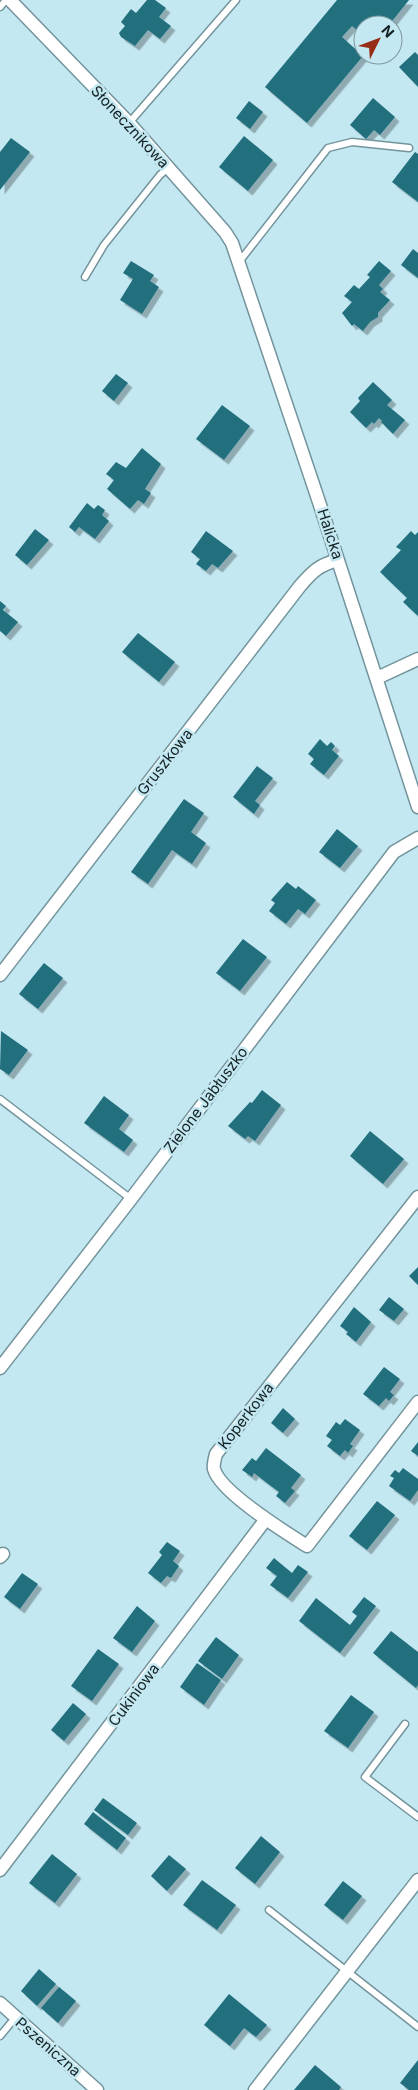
<svg xmlns="http://www.w3.org/2000/svg" width="418" height="2090" viewBox="0 0 418 2090" font-family="Inter,sans-serif">
<style>
.building{fill:#216f7e;filter:url(#shadow)}
.lines{fill:none;stroke-linecap:round;stroke-linejoin:round}
.service-casing{stroke:#73949c;stroke-width:9}
.minor-casing{stroke:#73949c;stroke-width:15}
.service{stroke:#fff;stroke-width:6}
.minor{stroke:#fff;stroke-width:12}
.labels{text-anchor:middle;stroke-width:5;stroke-linejoin:round;paint-order:stroke}
.street-label{font-size:15px;fill:#142124;stroke:#c4e8f1}
</style>
<defs>
<filter id="shadow"><feDropShadow dx="4.5" dy="4.5" stdDeviation="0" flood-color="#0004"/></filter>
</defs>
<rect width="100%" height="100%" fill="#c4e8f1"/>
<!-- building -->
<path class="building" d="M147,0H155L166,8L159,17L171,26L160,39L148,30L135,46L121,37L119,33L125,26L121,22L131,9L136,13Z
M337,0H409L389,25H363V35L352,26L342,37L363,56L307,123L265,87Z
M415,52L418,55V87L399,67Z
M373,98L395,117L380,135L374,130L366,139L350,125Z
M249,101L263,112L250,129L236,118Z
M244,136L273,160L248,191L219,167Z
M11,138L30,152L0,190V152Z
M415,152L418,154V202L392,182Z
M413,249L418,253V278L401,265Z
M131,261L154,275L150,281L159,287L142,314L120,300L133,279L123,273Z
M379,261L391,271L379,285L383,289L380,292L390,300L378,313V317L370,322L363,331L354,324L352,326L342,313L352,302L344,296L354,285L359,289L370,277L367,275Z
M116,374L128,383L114,401L102,391Z
M373,382L392,400L387,405L405,420L393,434L381,422L382,421L379,418L374,424L372,422L366,428L350,412L360,401L358,398Z
M222,405L250,426L224,460L196,439Z
M142,448L161,464L145,489L151,493L144,504L138,500L130,509L107,489L114,480L106,474L116,462L126,468Z
M87,503L94,509L98,505L105,510L102,515L109,521L95,539L79,527L75,532L69,527Z
M35,529L49,540L27,565L15,555Z
M206,531L233,551L218,568L212,564L206,571L196,564L200,559L191,552Z
M411,531L415,535L418,532V616L403,602L407,598L380,572L401,550L396,547Z
M0,601L6,606L3,610L18,622L6,636L0,631Z
M138,633L175,662L159,682L122,652Z
M320,739L327,746L331,742L335,746L332,750L339,756L324,775L310,764L314,759L308,754Z
M257,766L273,778L255,801L260,805L254,814L233,797Z
M184,799L204,813L191,832L206,843L192,864L172,850L148,884L131,872Z
M337,829L358,846L340,868L319,852Z
M287,882L296,889L298,886L316,900L305,914L298,909L286,924L269,911L275,903L271,900Z
M243,939L267,957L240,991L216,973Z
M44,963L63,978L38,1009L19,994Z
M1,1031L28,1050L9,1075L0,1069Z
M262,1090L281,1105L255,1141L248,1136L245,1139L228,1126L250,1102L252,1103Z
M104,1096L129,1115L119,1129L133,1140L124,1152L84,1123Z
M370,1131L404,1159L383,1184L350,1156Z
M418,1267V1285L409,1276Z
M389,1297L404,1309L394,1321L379,1310Z
M354,1307L371,1322L356,1342L346,1334L348,1332L340,1326Z
M384,1367L400,1379L390,1392L394,1395L389,1401L386,1398L379,1406L363,1394Z
M283,1408L295,1419L283,1433L271,1423Z
M345,1419L360,1430L350,1444L353,1446L348,1453L345,1450L340,1456L327,1446L332,1440L326,1436L336,1422L340,1425Z
M418,1442V1456L411,1451Z
M266,1448L301,1475L291,1488L295,1491L285,1503L276,1496L279,1492L267,1483L254,1473L252,1477L242,1470L252,1458L256,1461Z
M403,1468L418,1479V1490L410,1501L389,1486L394,1478L390,1476L395,1470L399,1473Z
M377,1501L395,1515L367,1550L349,1536Z
M167,1542L180,1551L173,1561L179,1566L171,1578L167,1576L161,1583L148,1573L162,1555L159,1552Z
M274,1558L292,1573L298,1565L308,1572L288,1598L270,1585L277,1576L266,1568Z
M22,1573L38,1584L20,1609L4,1597Z
M364,1597L376,1606L340,1653L299,1621L316,1598L350,1625L357,1616L352,1612Z
M137,1606L155,1621L132,1652L113,1638Z
M391,1631L418,1652V1685L416,1688L373,1653Z
M216,1637L239,1655L222,1679L198,1661Z
M98,1649L119,1664L92,1701L71,1686Z
M197,1663L221,1680L204,1705L180,1687Z
M351,1695L374,1712L348,1748L324,1731Z
M73,1703L86,1714L64,1741L51,1730Z
M103,1798L137,1823L128,1835L94,1810Z
M93,1812L126,1838L117,1850L84,1824Z
M261,1836L280,1852L255,1884L235,1868Z
M52,1854L77,1874L55,1903L29,1883Z
M169,1855L186,1869L167,1891L151,1876Z
M202,1880L236,1905L217,1930L183,1905Z
M343,1881L362,1896L343,1920L324,1905Z
M39,1969L56,1984L37,2006L21,1991Z
M59,1987L76,2001L58,2023L41,2008Z
M229,1994L267,2025L256,2037L244,2028L230,2046L204,2025Z
M418,2060V2090H409L400,2083Z
M315,2065L341,2087L339,2090H294Z"/>
<g class="lines">
<defs>
<path id="service" d="M0,7L6,0
M129,123L236,0
M239,262L328,148L352,142L409,148
M85,277L104,245L160,175L168,168
M0,1099L131,1199
M405,1724L365,1777L418,1817
M269,1910L418,2027
M0,2036L15,2018"/>
<path id="minor" d="M10,0L129,123L225,232L232,243L321,508L418,807
M377,678L418,659
M0,975L300,586C313,571 319,565 338,560
M418,1197L216,1454C215,1458 213,1465 214,1469C220,1492 285,1532 307,1546L418,1402
M0,1368L131,1199L394,852L418,838
M0,1557L3,1554
M0,1870L266,1519
M0,2003L97,2090
M255,2090L418,1880"/>
</defs>
<!-- service casing -->
<use href="#service" class="service-casing"/>
<!-- minor casing -->
<use href="#minor" class="minor-casing"/>
<!-- service -->
<use href="#service" class="service"/>
<!-- minor -->
<use href="#minor" class="minor"/>
</g>
<g class="labels">
<!-- street labels -->
<g class="street-label">
<text transform="translate(130 127) rotate(47)" y="5">Słonecznikowa</text>
<text transform="translate(330 534) rotate(72)" y="5">Halicka</text>
<text transform="translate(165 762) rotate(-52)" y="5">Gruszkowa</text>
<text transform="translate(206 1100) rotate(-53)" y="5">Zielone Jabłuszko</text>
<text transform="translate(246 1416) rotate(-52)" y="5">Koperkowa</text>
<text transform="translate(134 1695) rotate(-53)" y="5">Cukiniowa</text>
<text transform="translate(48 2047) rotate(41)" y="5">Pszeniczna</text>
</g>
</g>
<!-- north arrow -->
<g transform="translate(378 40) rotate(48)"><circle r="24" fill="#c4e8f1" stroke="#7e989f"/>
<path d="M0-4L9 19L0 12L-9 19Z" fill="#962e17"/>
<text y="-8" font-size="14" font-weight="bold" text-anchor="middle" fill="#142124">N</text>
</g>
</svg>
